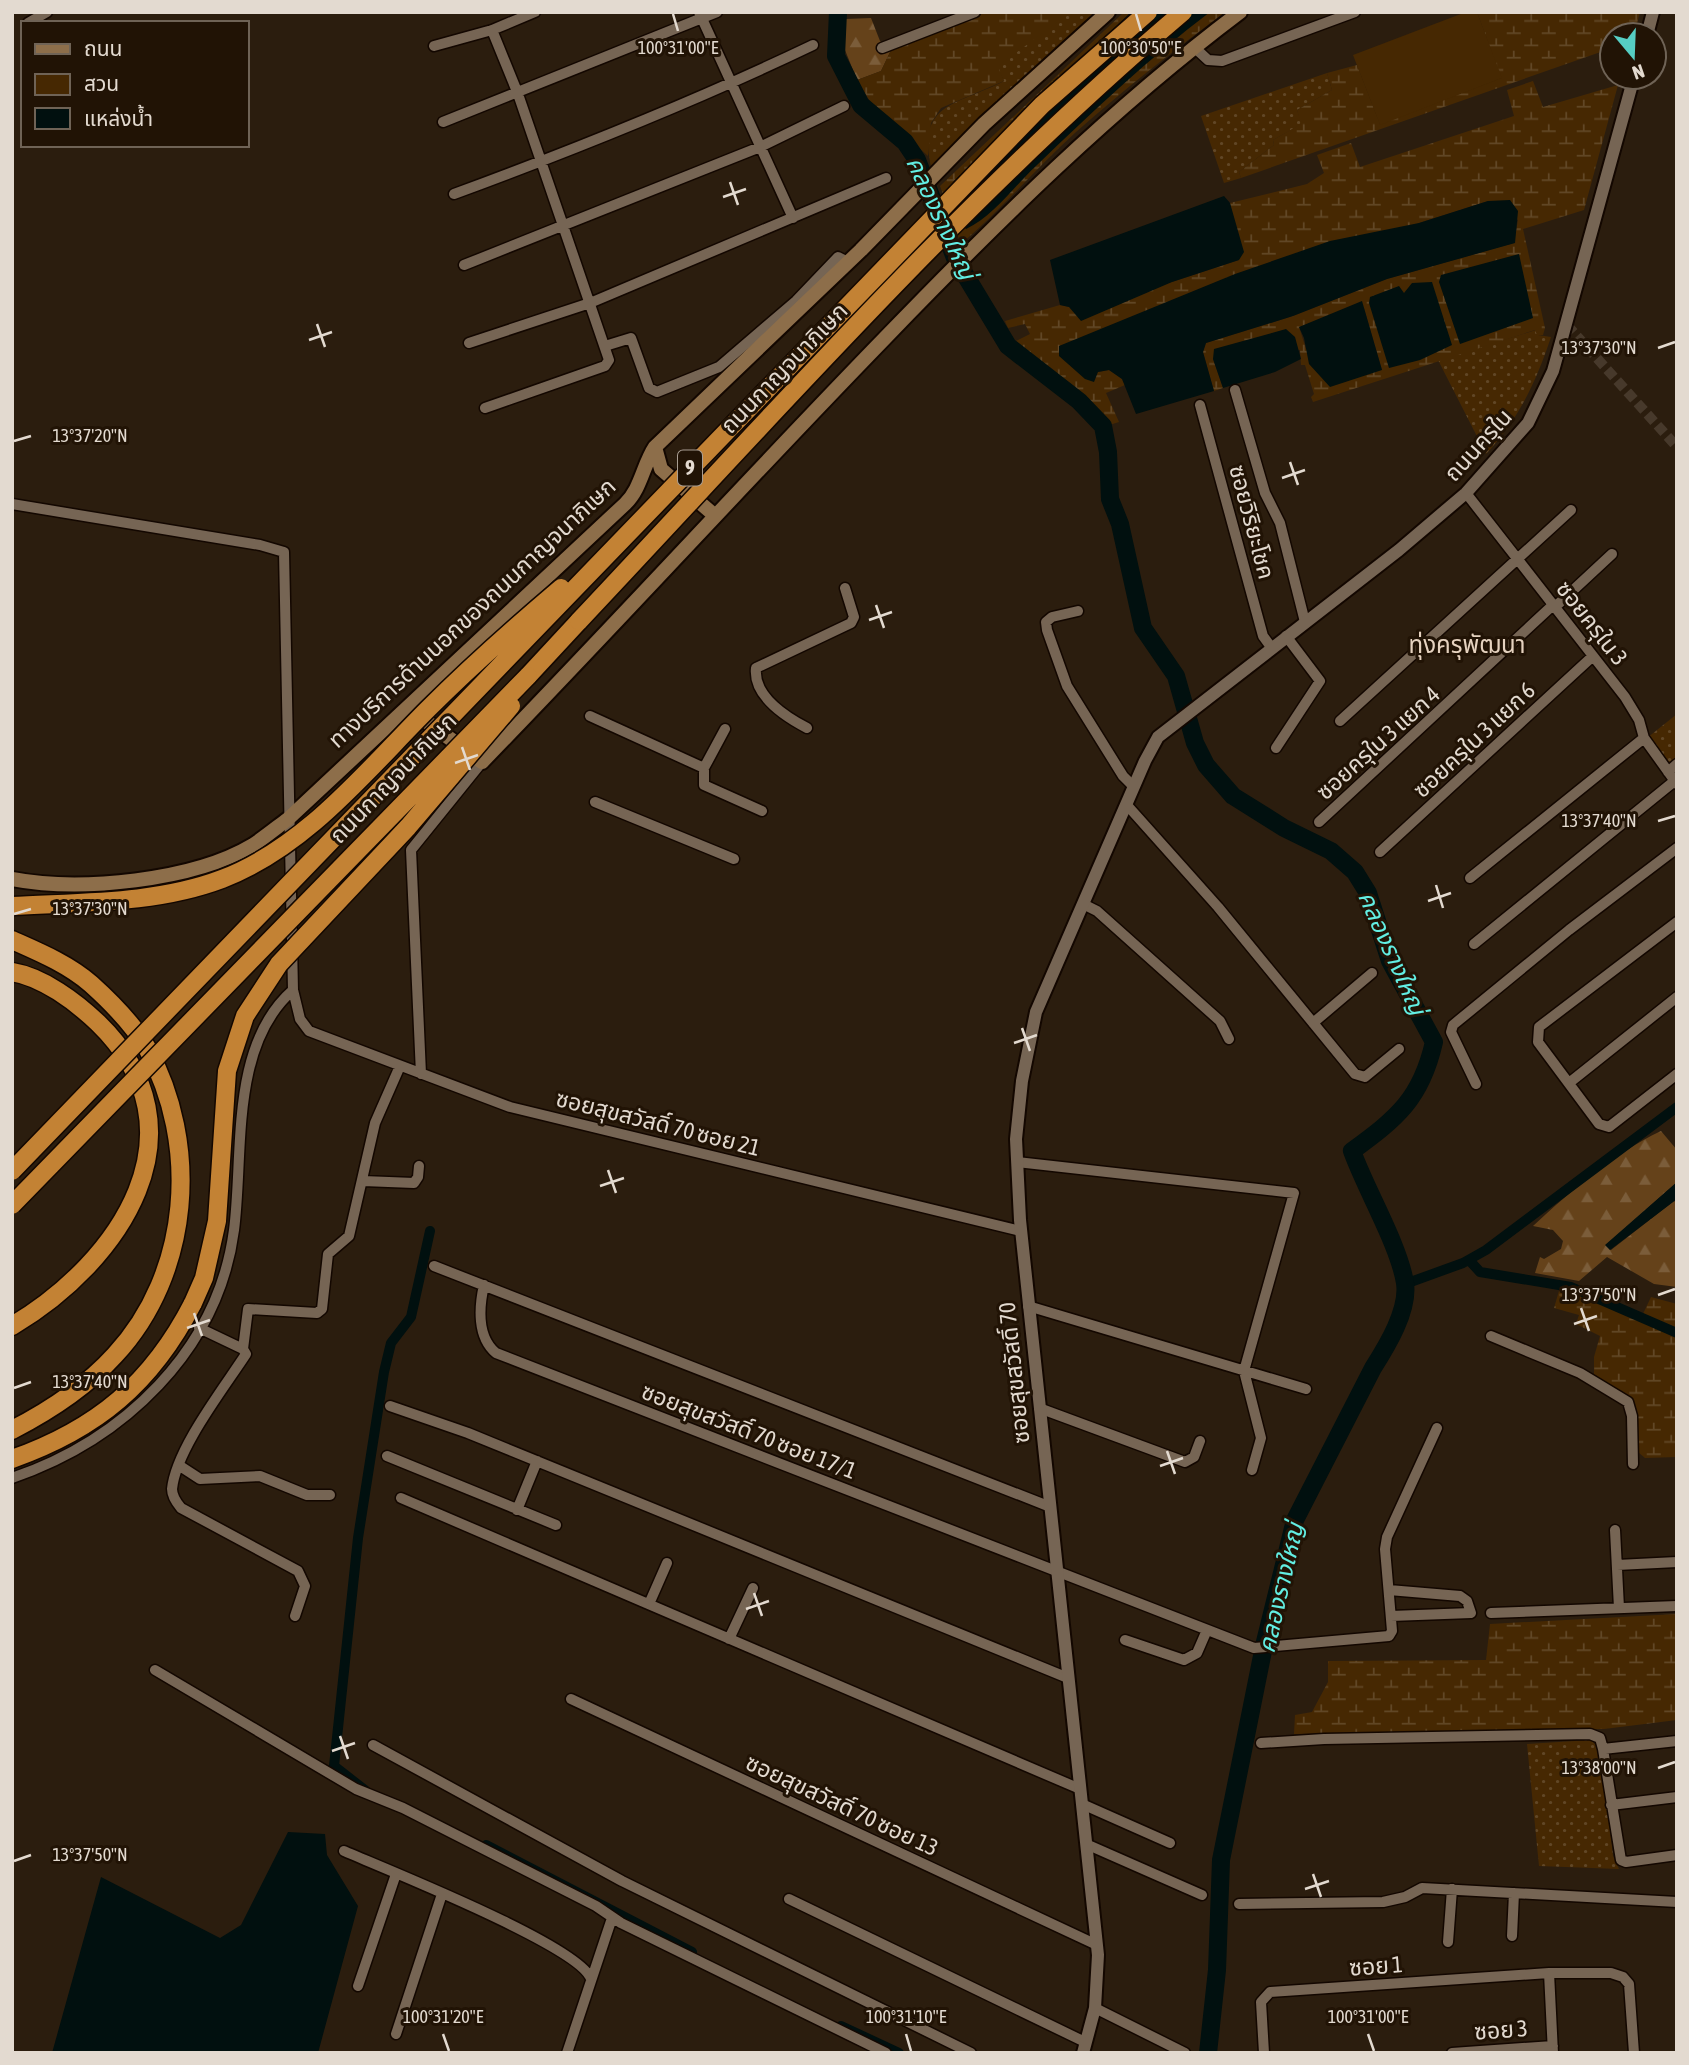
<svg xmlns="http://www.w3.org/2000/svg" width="1689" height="2065" viewBox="0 0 1689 2065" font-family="'Asap Condensed','Noto Sans Thai',sans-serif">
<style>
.grass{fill:url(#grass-dots)}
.forest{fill:url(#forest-firs)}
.wetland{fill:url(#wetland-marsh);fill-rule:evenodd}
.park{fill:#462802}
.water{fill:#01100f}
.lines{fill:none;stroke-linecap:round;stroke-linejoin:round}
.canal{stroke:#01100f;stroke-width:10}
.river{stroke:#01100f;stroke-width:18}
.minor-tunnel{stroke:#47392b;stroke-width:10;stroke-dasharray:10 5;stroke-linecap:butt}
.minor-casing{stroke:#130700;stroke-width:13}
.tertiary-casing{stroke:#130700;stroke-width:16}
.secondary-casing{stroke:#130700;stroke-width:18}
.motorway-casing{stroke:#130700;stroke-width:21}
.minor{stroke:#766554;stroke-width:10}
.tertiary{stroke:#766554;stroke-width:12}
.secondary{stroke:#8d6e4a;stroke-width:14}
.motorway{stroke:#c38234;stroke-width:18}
.motorway-bridge-casing{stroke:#130700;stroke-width:21;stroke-linecap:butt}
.motorway-bridge{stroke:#c38234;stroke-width:18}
.ticks{fill:none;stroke:#e3dad0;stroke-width:2.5}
.labels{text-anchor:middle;stroke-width:6;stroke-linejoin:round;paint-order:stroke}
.shield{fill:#211305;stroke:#a99e93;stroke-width:2}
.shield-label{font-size:21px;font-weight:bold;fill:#e3dad0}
.street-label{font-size:23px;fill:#e3dad0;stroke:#211305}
.water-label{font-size:24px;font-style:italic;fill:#62eee3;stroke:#211305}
.neighbourhood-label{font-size:24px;fill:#e5d2bf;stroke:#211305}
.ticks-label{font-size:18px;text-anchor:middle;fill:#e3dad0;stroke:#211305;stroke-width:6;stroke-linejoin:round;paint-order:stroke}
</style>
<defs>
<pattern id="grass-dots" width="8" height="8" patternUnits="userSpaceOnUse" patternTransform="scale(1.75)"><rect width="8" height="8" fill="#462802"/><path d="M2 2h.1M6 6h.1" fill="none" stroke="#614726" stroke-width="1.8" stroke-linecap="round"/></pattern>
<pattern id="forest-firs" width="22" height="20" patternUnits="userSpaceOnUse" patternTransform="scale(1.75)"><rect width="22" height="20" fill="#65421a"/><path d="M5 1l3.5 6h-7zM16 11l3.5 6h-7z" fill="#7b5d3a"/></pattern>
<pattern id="wetland-marsh" width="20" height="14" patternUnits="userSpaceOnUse" patternTransform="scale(1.75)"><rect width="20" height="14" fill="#462802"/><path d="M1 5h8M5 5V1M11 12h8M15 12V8" fill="none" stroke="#614726"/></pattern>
</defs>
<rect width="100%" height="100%" fill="#2b1d0e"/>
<!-- grass -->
<path class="grass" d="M1059,12H1098L1068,37L932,171C915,102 956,106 1004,81L997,66L1061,19Z
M1327,73L1332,90L1297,110L1302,124L1273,140L1274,145L1239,172L1241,178L1224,183L1201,116Z
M1536,330L1538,335L1551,337C1536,382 1519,419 1486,454L1438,360Z
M1677,714V761L1673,764L1664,762L1647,738Z
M1591,1740L1601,1750L1613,1856L1619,1869L1539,1866L1527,1744Z"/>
<!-- forest -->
<path class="forest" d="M871,18L880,41L891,50L881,71L857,80L843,45L846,19Z
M1661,1131L1677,1150V1182L1606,1245L1611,1250L1674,1201L1677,1203V1287L1654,1284L1607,1257L1579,1281L1535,1273L1540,1257L1544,1259L1561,1249L1563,1241L1553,1230L1533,1226C1571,1191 1614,1153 1661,1131Z"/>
<!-- wetland -->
<path class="wetland" d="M986,12H1059L1062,19L998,66L1004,81L941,108L931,123L928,156L871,103L857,80L881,71L891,50Z
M1124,12H1226C1174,49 1124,90 1076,132C1036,168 1002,209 961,244L940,186Z
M1477,12H1640L1634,35H1612V48L1241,178L1239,172L1274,145L1273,140L1301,124L1297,110L1332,90L1327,73L1357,65L1380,124L1501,78Z
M1533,81L1543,107L1618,85L1584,210L1523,229L1545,328L1543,335H1537L1535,330L1313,402L1311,397L1314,394L1305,365H1301L1300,350L1213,359L1223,388L1214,391L1203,352L1206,343L1293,316L1387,279L1514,243L1518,220L1488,201L1419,223L1098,372L1109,370L1122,379L1125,385L1106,393L1119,422L1106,426L1014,342L1030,334L1025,324L1008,328L1005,321L1060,305L1069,307L1172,282L1239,260L1230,203L1307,184L1324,173L1317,155L1351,143L1360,167L1514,116L1507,90ZM1364,308L1382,370L1306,349L1299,327Z
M1561,1284L1584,1289L1642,1316L1651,1297L1677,1304V1457L1645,1458L1638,1452C1635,1404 1636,1401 1594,1376V1357L1600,1336L1576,1324L1579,1315L1554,1308Z
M1677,1614V1720L1604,1729L1294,1734L1295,1715L1312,1712L1328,1682V1661L1486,1660L1490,1624Z"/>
<!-- park -->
<path class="park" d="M1466,12H1477L1502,78L1380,125L1353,55Z"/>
<!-- water -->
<path class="water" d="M1131,12H1210C1148,59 1093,111 1037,165C1014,186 994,216 966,229L953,213L946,192L954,181Z
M1224,196L1230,203L1244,252L1239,260L1172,282L1081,321L1069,307L1060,305L1050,260Z
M1510,200L1518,211L1515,243L1387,279L1293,316L1206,343L1203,352L1214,391L1136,414L1122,379L1109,370L1098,372L1094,382L1085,379L1059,356V346L1235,274L1330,241L1419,223L1488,201Z
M1519,254L1533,318L1460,344L1439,282L1441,275Z
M1432,282L1452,345L1420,360L1389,368L1369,303L1370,297L1399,286L1404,293L1412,283Z
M1362,301L1382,370L1330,387L1309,364L1304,338L1299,327Z
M1286,329L1295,337L1301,359L1275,372L1223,388L1213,359L1214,349Z
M1677,1182V1199L1610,1250L1605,1245Z
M288,1832L325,1834L327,1855L358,1906L318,2053H52L101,1877L220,1938L241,1925Z"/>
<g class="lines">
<!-- canal -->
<path class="canal" d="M1469,1260L1480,1272L1571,1287L1677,1333
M1405,1284L1463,1263L1486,1250L1677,1107
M366,1791L334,1766L358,1538L384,1372L391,1343L411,1317L430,1231
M486,1845L692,1952
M841,2026L899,2053"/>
<!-- river -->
<path class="river" d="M838,12L836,56L861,105L905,142L917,160L955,258L1008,346L1079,401L1103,426L1108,452L1110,499L1120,524L1143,628L1176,676L1195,743L1206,765L1233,796L1284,828L1331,851L1355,872L1368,893L1390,961L1434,1042C1421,1099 1397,1118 1352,1151C1366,1190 1399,1245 1405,1283C1409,1310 1387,1346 1373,1368L1295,1520L1264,1646L1221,1860L1217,1970L1208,2053"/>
<!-- minor-tunnel -->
<path class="minor-tunnel" d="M1567,325L1677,447"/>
<defs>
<path id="minor" d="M699,12L793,218
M28,23L47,12
M434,46L492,30L535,12
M1194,47L1208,60L1222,61L1355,12
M882,48L975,12
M443,122L717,12
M454,194C576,149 696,101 813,45
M464,265L760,147L844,106
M469,343L590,303L886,178
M605,346L631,338L649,388L657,392L719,367L796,301L838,257L848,262
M1235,390L1265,493L1280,523L1305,622
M1200,405L1263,636L1271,647
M485,408L605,366L609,360L518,94L492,30
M1466,493L1625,697L1639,720L1644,738L1677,784
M12,504L260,545L284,552L293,990L300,1019L309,1031L510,1107L1021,1231
M1555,607L1612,554
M1078,611L1052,617L1046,622L1047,630L1067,686L1123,776L1134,787
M590,716L704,768
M1340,721L1571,510
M807,728C786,717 753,696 756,668L851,623L854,617L845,588
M725,729L704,768V785L762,811
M1276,748L1320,681L1286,636
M1668,772L1677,764
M595,802L734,859
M1126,804L1218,907L1355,1074L1365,1077L1399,1049
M1319,822L1553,605
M1380,852L1593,656
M1470,878L1644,738
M1083,904L1097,911L1220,1021L1229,1039
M1677,922L1539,1027L1538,1042L1599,1124L1609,1127L1677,1074
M1474,944L1677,779
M1313,1023L1372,973
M421,1074L411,850L482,762
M1569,1083L1677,997
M1476,1084L1451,1032L1453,1025L1569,930L1677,848
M1017,1162L1294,1193L1244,1371L1261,1438L1252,1470
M363,1181L414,1183L418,1177L419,1166
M434,1266L1048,1506
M484,1285C479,1307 477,1337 496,1353L1254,1648L1389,1636L1392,1631L1385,1549L1387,1537L1437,1428
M1028,1306L1306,1389
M199,1328L243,1349L246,1354C224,1388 176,1449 172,1489C172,1496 176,1502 181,1508L298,1571L305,1586L295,1616
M1491,1336L1580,1373L1628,1402L1632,1416L1633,1464
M243,1349L248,1309L317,1313L322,1309L328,1254L349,1236L375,1123L400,1066
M390,1406L468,1433L1068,1678
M1039,1408L1185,1462L1194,1457L1200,1441
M387,1456L556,1525
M180,1466L200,1479L260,1476L307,1495H330
M12,1478C123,1440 218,1351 234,1230C244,1153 229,1046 293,990
M401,1498L1080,1789
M517,1510L537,1461
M1615,1530L1619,1608
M1617,1565L1677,1562
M1389,1590L1460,1596L1467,1601L1471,1613L1391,1616
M649,1604L667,1563
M1491,1613L1677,1606
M729,1639L753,1588
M1125,1640L1184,1660L1197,1653L1207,1630
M155,1670L356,1789L403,1808L596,1906L621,1923L886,2053
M571,1699L1097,1945
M1261,1743L1324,1739L1590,1734L1600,1738L1603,1749L1621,1860L1626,1862L1677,1855
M373,1745L622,1881L971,2053
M1603,1749L1677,1741
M1082,1804L1170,1843
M1611,1805L1677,1797
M1086,1844L1202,1895
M344,1851C385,1869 580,1946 591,1979
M789,1899L1085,2042
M1239,1904L1383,1902L1405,1897L1422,1888L1677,1902
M1512,1936L1514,1893
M1448,1942L1452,1889
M1549,1973L1553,2053
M358,1986L396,1874
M1095,2008L1185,2053
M396,2034L442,1894
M567,2053L612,1918
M1264,2053L1261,2002L1270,1992L1549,1973H1611L1623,1977L1629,1984L1634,2053
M1452,2053L1553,2046"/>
<path id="tertiary" d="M1647,35L1653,12
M1083,2053L1095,2008L1098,1955L1020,1220L1016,1139L1022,1081L1036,1012L1145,761L1158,737L1399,550L1466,493L1528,423L1553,371L1634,77"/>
<path id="secondary" d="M655,447L661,469L713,514
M412,711L482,762C618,622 749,478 885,338C997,222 1110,110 1240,12
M12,879C80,892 193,881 253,845C265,837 276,828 288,819L625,504C641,489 643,465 655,447L861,250L984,124L1108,12"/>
<path id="motorway" d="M528,676L579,621
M12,940C39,952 68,964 91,984C111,1002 133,1024 147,1048C200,1144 191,1273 115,1355C86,1387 51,1410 12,1430
M12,972C43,977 76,1002 98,1023C209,1131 120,1262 12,1326
M12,1459C97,1429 152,1383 193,1303"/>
</defs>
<!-- minor casing -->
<use href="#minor" class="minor-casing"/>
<!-- tertiary casing -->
<use href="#tertiary" class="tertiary-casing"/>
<!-- secondary casing -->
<use href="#secondary" class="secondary-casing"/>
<!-- motorway casing -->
<use href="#motorway" class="motorway-casing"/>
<!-- minor -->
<use href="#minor" class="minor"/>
<!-- tertiary -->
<use href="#tertiary" class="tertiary"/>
<!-- secondary -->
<use href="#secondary" class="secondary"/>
<!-- motorway -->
<use href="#motorway" class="motorway"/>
<defs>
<path id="motorway-bridge" d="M579,621C775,413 965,197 1183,12
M12,906C81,902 156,904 222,879C306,847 366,771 428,709C470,667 515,627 561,588
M12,1171L1042,105L1148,12
M12,1205L528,676
M193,1303L204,1278L217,1221L227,1071L245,1016L279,964L408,827L511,706"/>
</defs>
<!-- motorway-bridge casing -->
<use href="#motorway-bridge" class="motorway-bridge-casing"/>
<!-- motorway-bridge -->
<use href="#motorway-bridge" class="motorway-bridge"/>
</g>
<!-- ticks -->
<path class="ticks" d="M673,14L678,31M1136,14L1141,31M730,182L738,205M723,197L746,189M317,324L325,347M309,340L332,332M1658,348L1675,342M14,441L31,436M1290,462L1298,485M1282,478L1305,470M876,605L884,628M869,620L892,612M462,747L470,770M455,763L478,755M1658,821L1675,816M1436,885L1443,908M1428,901L1451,893M14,914L31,909M1022,1028L1030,1051M1014,1043L1037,1035M608,1170L616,1193M600,1186L624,1178M1658,1295L1675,1289M1581,1308L1589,1331M194,1313L202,1336M1574,1324L1597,1316M187,1328L210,1320M14,1388L31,1382M1167,1451L1175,1474M1160,1466L1183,1458M754,1593L762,1616M746,1609L769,1601M340,1736L348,1759M332,1751L355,1743M1658,1768L1675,1762M14,1861L31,1855M1313,1874L1321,1897M1305,1889L1329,1881M443,2034L449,2051M906,2034L911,2051M1368,2034L1374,2051"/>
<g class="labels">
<!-- shield labels -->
<rect class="shield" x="678" y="450.5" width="24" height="35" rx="5"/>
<g class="shield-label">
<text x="690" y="475">9</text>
</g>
<!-- street labels -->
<g class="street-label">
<text transform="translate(784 368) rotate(-46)" y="8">ถนนกาญจนาภิเษก</text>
<text transform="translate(1478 445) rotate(-48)" y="8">ถนนครุใน</text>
<text transform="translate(1252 522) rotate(75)" y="8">ซอยวิริยะโชค</text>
<text transform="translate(472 613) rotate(-43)" y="8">ทางบริการด้านนอกของถนนกาญจนาภิเษก</text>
<text transform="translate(1592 623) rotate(52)" y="8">ซอยครุใน 3</text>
<text transform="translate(1474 740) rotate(-43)" y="8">ซอยครุใน 3 แยก 6</text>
<text transform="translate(1378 743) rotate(-42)" y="8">ซอยครุใน 3 แยก 4</text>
<text transform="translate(393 778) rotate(-46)" y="8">ถนนกาญจนาภิเษก</text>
<text transform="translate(658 1123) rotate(14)" y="8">ซอยสุขสวัสดิ์ 70 ซอย 21</text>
<text transform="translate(1014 1373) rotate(-96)" y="8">ซอยสุขสวัสดิ์ 70</text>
<text transform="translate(749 1431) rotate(21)" y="8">ซอยสุขสวัสดิ์ 70 ซอย 17/1</text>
<text transform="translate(842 1805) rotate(25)" y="8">ซอยสุขสวัสดิ์ 70 ซอย 13</text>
<text transform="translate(1376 1966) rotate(-4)" y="8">ซอย 1</text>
<text transform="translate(1501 2030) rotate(-4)" y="8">ซอย 3</text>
</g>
<!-- water labels -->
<g class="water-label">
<text transform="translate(941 218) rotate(65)" y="8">คลองรางใหญ่</text>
<text transform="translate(1392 953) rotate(66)" y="8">คลองรางใหญ่</text>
<text transform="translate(1281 1588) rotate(-77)" y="8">คลองรางใหญ่</text>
</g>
<!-- neighbourhood labels -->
<g class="neighbourhood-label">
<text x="1467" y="653">ทุ่งครุพัฒนา</text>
</g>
</g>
<g class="ticks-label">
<text x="678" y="54">100°31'00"E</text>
<text x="1141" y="54">100°30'50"E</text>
<text x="1599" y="354">13°37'30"N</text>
<text x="90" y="442">13°37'20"N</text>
<text x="1599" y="827">13°37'40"N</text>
<text x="90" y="915">13°37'30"N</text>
<text x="1599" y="1301">13°37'50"N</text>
<text x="90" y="1388">13°37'40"N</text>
<text x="1599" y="1774">13°38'00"N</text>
<text x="90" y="1861">13°37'50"N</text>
<text x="443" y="2023">100°31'20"E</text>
<text x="906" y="2023">100°31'10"E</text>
<text x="1368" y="2023">100°31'00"E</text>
</g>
<!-- border -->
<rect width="1689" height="2065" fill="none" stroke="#e3dad0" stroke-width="28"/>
<!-- legend -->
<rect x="21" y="21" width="228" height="126" fill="#211305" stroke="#6f6356" stroke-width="2"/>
<rect x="35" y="44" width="35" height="10" fill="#8d6e4a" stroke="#6f6356" stroke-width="2"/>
<text x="84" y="56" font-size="21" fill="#e3dad0">ถนน</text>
<rect x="35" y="74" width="35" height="21" fill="#462802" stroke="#6f6356" stroke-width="2"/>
<text x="84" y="91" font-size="21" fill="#e3dad0">สวน</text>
<rect x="35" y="108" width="35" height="21" fill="#01100f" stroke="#6f6356" stroke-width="2"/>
<text x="84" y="126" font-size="21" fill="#e3dad0">แหล่งน้ำ</text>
<!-- north arrow -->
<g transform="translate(1633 56) rotate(161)"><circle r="33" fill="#211305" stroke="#6f6356" stroke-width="2"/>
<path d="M0-5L12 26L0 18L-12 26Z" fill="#56cec4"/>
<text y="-10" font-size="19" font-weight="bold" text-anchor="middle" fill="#e3dad0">N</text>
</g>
</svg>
